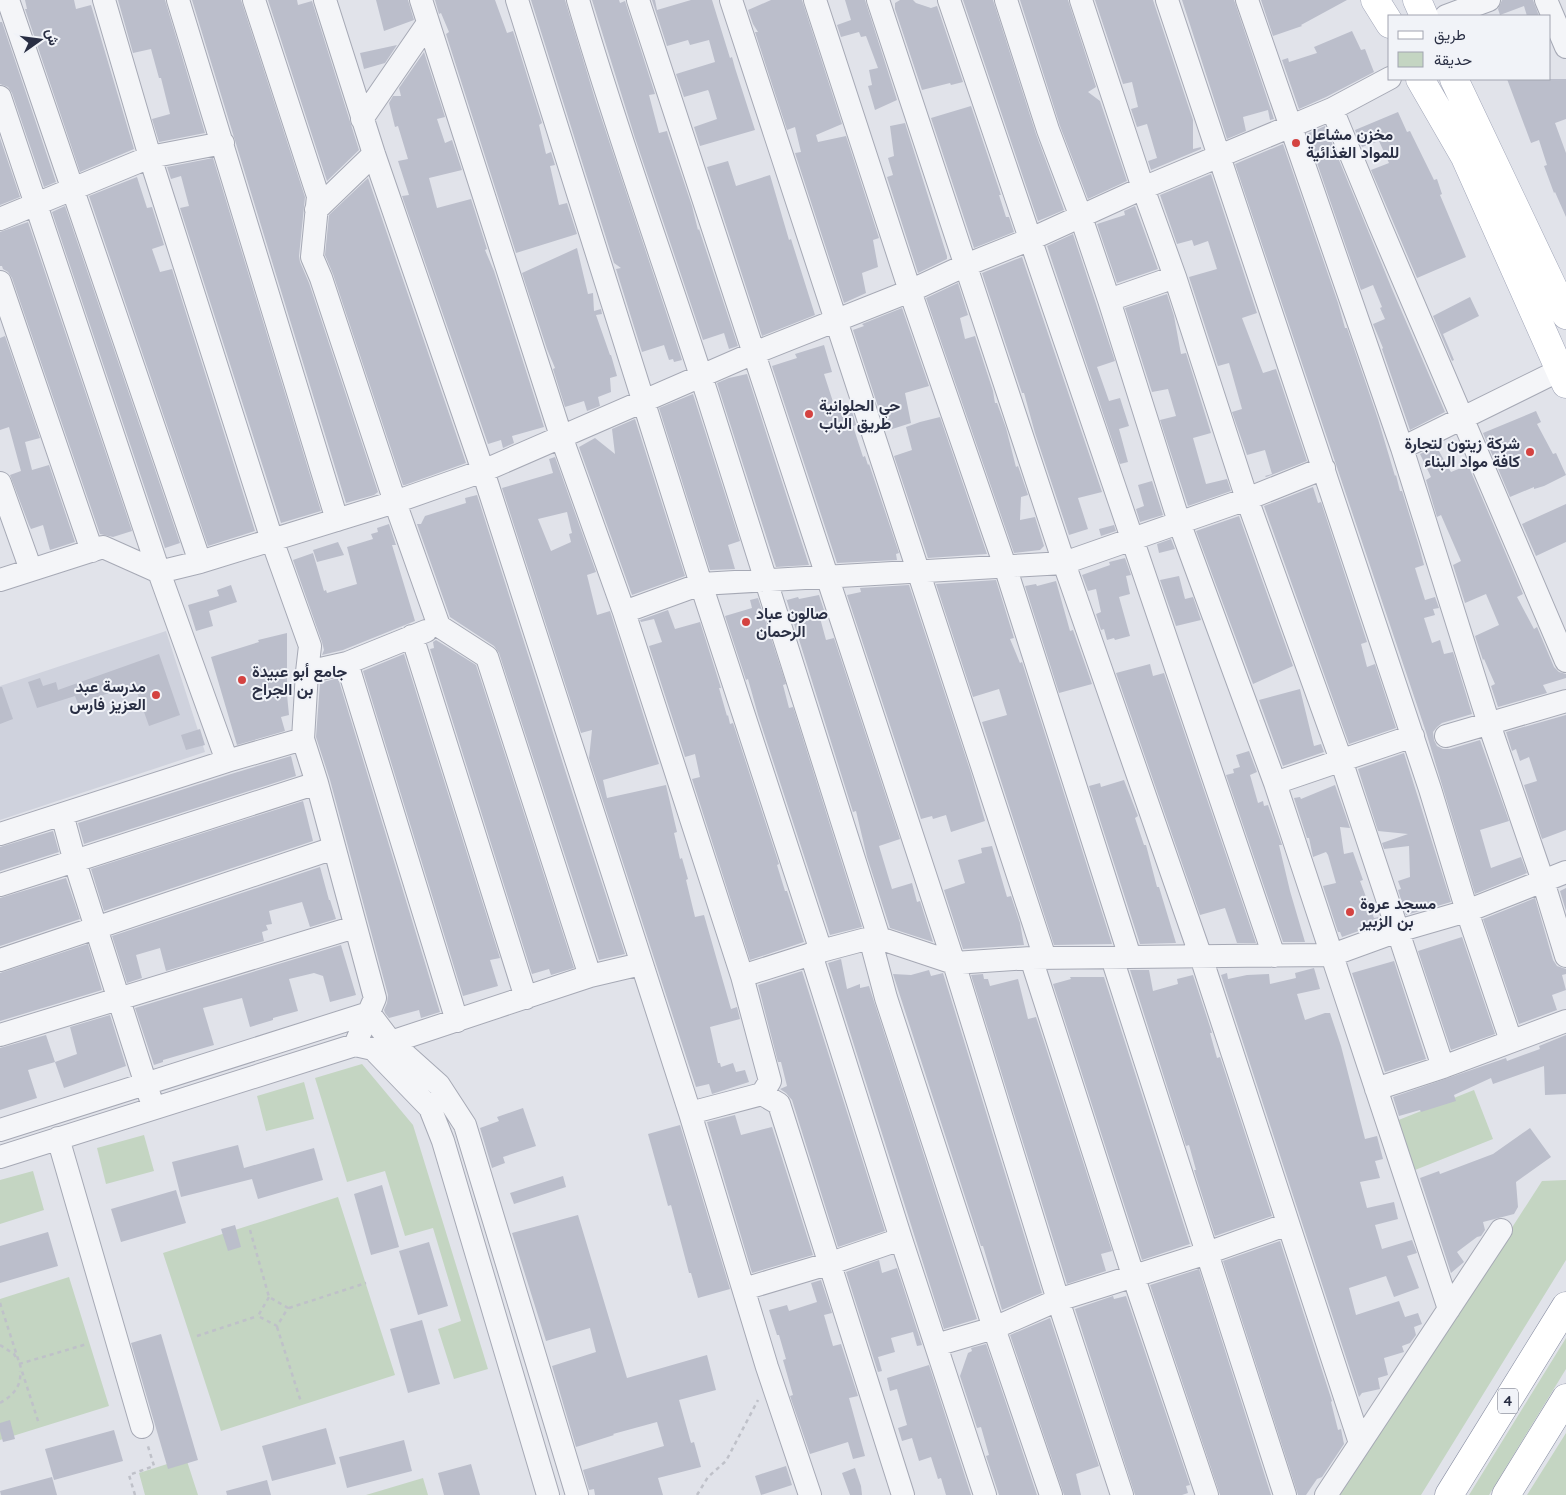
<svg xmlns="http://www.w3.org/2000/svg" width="1566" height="1495" viewBox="0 0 1566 1495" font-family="Quicksand,Vazirmatn,sans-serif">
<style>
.built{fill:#cfd2dd}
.green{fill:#c4d5c2}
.building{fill:#bbbecb;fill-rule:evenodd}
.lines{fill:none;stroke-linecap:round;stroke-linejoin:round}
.minor-casing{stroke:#a6a9b5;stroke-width:24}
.major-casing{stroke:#a0a5b7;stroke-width:29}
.highway-casing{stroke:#888ea2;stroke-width:29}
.path{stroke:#bfc1c9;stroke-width:2.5;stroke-dasharray:4 4;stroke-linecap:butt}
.minor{stroke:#f4f5f8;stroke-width:22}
.major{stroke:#fff;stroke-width:28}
.highway{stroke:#fff;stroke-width:28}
.poi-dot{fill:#d44341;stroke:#f1f3f8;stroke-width:2}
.labels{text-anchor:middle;stroke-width:4;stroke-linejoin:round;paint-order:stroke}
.shield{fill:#f1f3f8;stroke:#656979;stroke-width:1}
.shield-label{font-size:15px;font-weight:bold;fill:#292e43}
.poi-label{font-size:16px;font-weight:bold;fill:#292e43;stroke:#f1f3f8;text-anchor:start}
</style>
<rect width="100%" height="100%" fill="#e1e3ea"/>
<!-- built -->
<path class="built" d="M166,631L205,752L0,820V686Z"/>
<!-- green -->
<path class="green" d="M362,1064L413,1125L488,1369L454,1379L438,1329L461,1321L433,1228L405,1236L385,1171L347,1182L315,1078Z
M304,1082L314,1119L266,1131L257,1096Z
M1474,1090L1493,1139L1415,1170L1396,1121Z
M144,1135L154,1171L106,1184L97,1148Z
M33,1171L44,1210L0,1224V1180Z
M1566,1180V1260L1421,1495H1340L1542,1181Z
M338,1197L395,1375L221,1431L163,1253Z
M69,1277L109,1406L0,1440V1299Z
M1566,1338V1369L1489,1495H1469Z
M1566,1433V1495H1527Z
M186,1458L198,1495H145L139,1473Z
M423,1478L428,1495H366Z"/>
<!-- building -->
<path class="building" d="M25,0H74L76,9L91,5L134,149L80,172L25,9H27Z
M118,0H165L205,133L159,142L152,119L170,114L161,78H159L151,49L133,53Z
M192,0H241L305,197L299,256L300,262L309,283L378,492L374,495L346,503Z
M268,0H297L298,5L312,1L359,150L327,181Z
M376,0H408L414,20L384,31Z
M435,0H495L507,33L513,31L542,123L539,125L546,154L551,152L555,165L550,166L559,205L567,203L577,234L516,253L446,34L449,32L441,13L439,14Z
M531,0H565L595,99L682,360L674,362L673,359L669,360L664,345L642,352L616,269L621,268L614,263Z
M592,0H619L620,3L625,1L655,94L649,95L659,133L667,131L668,135L692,206L698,230L699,229L738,346L729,349L724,333L703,340L635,138Z
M652,0H655L657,10L691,0H712L730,58L732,57L735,68L755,130L700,146L694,127L717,119L709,92L708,90L684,97L676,74L715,62L709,40L690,45L688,40L667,46Z
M771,0H802L842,124L816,135L818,142L846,136L879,238L873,240L878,267L862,273L866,293L844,303L795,153L801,152L795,127L787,130L755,32H758L753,24L748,10Z
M845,0H865L897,100L875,110L868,86L872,85L869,70L878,68L866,36L861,37L859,32L841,37L837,25L851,20Z
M900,0H913L916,3L931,8L937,6L963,82L951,85L950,83L922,90L895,9V3Z
M963,0H993L1036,134L1064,210L1038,221Z
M1020,0H1068L1096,87L1088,92L1100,101L1127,181L1088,199L1060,126Z
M1095,0H1153L1193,120V149L1201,147V149L1151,170L1148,161L1157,158L1147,124L1137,127L1131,109L1138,107L1132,82L1123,84Z
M1182,0H1234L1274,119L1270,120L1268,110L1243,117L1246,131L1227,139Z
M1261,0H1347L1301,25L1302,26L1273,36Z
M1502,0H1533L1539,16H1527L1524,6L1500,15L1498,9Z
M0,22H2L56,182L44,187L12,93L8,87L0,84Z
M1352,31L1361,50L1365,49L1374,72L1326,97L1299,109L1282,60L1288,58L1289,62L1317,53L1314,47Z
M397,45L385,63L364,69L360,53Z
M424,52L445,117L437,119L445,143L452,140L462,170L429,178L437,208L471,199L487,249L485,250L494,271L544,427L512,436L514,443L503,448L501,440L488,444L402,196L409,195L398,161L408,159L398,126L395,127L389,103L393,96H401L399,88Z
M1507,79H1566V119L1555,123L1566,153V217L1555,192L1554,193L1544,166L1547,165L1539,140L1531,143Z
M971,106L1001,195H999L1006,217H1009L1014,232L974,248L931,118Z
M1398,112L1407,132L1410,131L1434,180L1437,179L1442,194L1440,195L1466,257L1417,278L1371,170L1389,163L1379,141L1362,147L1355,130Z
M905,123L947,256V259L918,273L887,177L893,175L888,158L894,156L890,126Z
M1325,126L1392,289L1445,412L1410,430L1382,349L1383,348L1373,324L1385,319L1380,308L1382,307L1373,285L1361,290L1307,134Z
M0,138L20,197L0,205Z
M1283,144L1338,303L1345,328H1347L1378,419L1395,476L1396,475L1400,491H1402L1419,546L1424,565L1415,568L1425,600L1435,597L1439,608L1433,609L1435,615L1424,618L1432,643L1440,640L1444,654L1453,652L1472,714L1442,723L1437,727L1433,732L1434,740L1437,746L1443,749H1450L1480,740L1509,821L1480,830L1491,868L1521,857L1527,873L1475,894L1426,732L1235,164Z
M213,158L321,511L281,523L180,208L189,206L181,176L171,179L167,167Z
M728,161L736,186L770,175L789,240L791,239L815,315L762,336L707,167Z
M1211,174L1257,313L1242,318L1263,373L1276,369L1307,461L1266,477L1265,476L1272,474L1265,450L1247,455L1232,412L1242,409L1229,363L1218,366L1189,277L1217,269L1208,241L1194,246L1192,240L1177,244L1160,195Z
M137,177L147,208L152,207L164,245L152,249L160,272L172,269L255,531L208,546L89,196Z
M368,178L466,463L405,485H403L333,274L325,255L329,215Z
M65,206L180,543L165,548L52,212Z
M1135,206L1158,269L1117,283L1097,224L1125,215L1124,211Z
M28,222L132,531L113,537L100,534L12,278L8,272L3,269L2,266H0V232Z
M1073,234L1115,361L1097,367L1109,401L1120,398L1129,426L1119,429L1128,462L1120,464L1047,246Z
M577,248L588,294L593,293L594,311L601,309L602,314L596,315L610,355H611L617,376L610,378L611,392L598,397L600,406L587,411L584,401L565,407L553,369L555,368L547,349L522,273Z
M1022,257L1102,492L1078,498L1088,529L1069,535L1035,433L1024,393H1022L982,273Z
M958,283L968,315L960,318L965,339L975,336L993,391L995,403H997L1006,428L1016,467L1018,466L1028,495L1021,497L1020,520L1035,517L1044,546L1040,550L1014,553L926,298Z
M1167,294L1174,316L1181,354L1186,353L1211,433L1193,438L1206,484L1227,479L1231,491L1188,506L1160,420L1176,416L1168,389L1152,392L1125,308Z
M1470,297L1479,316L1443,334L1454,360L1452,361L1433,316Z
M902,308L929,386L905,393L911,423L886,431L853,330L864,326L862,324Z
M5,336L40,438L25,442L32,470L49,465L75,542L50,550L43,525L31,529L29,525L10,475L21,471L9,427L0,430V338Z
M824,345L832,372L824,374L835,408L840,407L841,409L851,408L856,425L853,426L863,457L865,456L868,465L869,464L899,553L896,554L897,560L837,563L772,366L797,358L795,354Z
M747,374L809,565L776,567L717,383L729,378Z
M693,394L740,541L728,545L735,569L710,570L659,408Z
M1536,411L1541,422L1537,424L1553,454L1556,453L1566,475L1544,486L1534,489V487L1510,497L1483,433Z
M940,417L987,554L928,558L894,456L912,450L906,427L920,422Z
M635,419L685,576L632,595L579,447L595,438L615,454L612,429Z
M1436,446L1451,472L1468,465L1523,594L1517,597L1534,629L1537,627L1554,667L1559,672L1566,674V678L1543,685L1547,693L1498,707L1491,686L1495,684L1484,659L1483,660L1475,636L1499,625L1486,594L1465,603L1453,565L1461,561L1441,515L1437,517L1426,480L1431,477L1420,454Z
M555,457L596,572L587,575L597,615L610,611L659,764L603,780L607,798L666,785L677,832L674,833L680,859L682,858L688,879L686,880L695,917L704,915L731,1009L737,1007L740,1019L710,1027L718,1063H720L721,1067L733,1063L736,1072L745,1070L749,1082L712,1094L709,1084L696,1087L589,758L592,730L581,733L502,488L553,473L549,459ZM567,512L572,533L569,534L571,542L551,551L538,519Z
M1152,481L1163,515L1140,522L1136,509L1144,506L1138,485Z
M1313,487L1318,503L1321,502L1367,642L1361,644L1367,667L1375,664L1396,728L1349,744L1264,506Z
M477,495L565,770L625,954L599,960L499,653L494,646L450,617L417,524H421L425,516L466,503L465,498Z
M1566,504V542L1536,556L1522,524Z
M1239,516L1293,666L1253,684L1196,531Z
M389,524L396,545H392L415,621L343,650L322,655L324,650L322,642L293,560L313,553L324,591L326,590L327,593L357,584L347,547L373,539L371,534L378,532L377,528Z
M1114,525L1116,531L1101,536L1099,529Z
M1171,539L1175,549L1159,553L1157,544Z
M338,542L344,555L317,562L313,550Z
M1125,558L1131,575L1126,576L1130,594L1119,597L1130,636L1115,640L1114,638L1107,640L1104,629L1101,630L1096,614L1101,612L1096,589L1088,591L1082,575L1110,565L1109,562Z
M1179,576L1185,599L1193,597L1201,620L1176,626L1160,580Z
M996,580L1014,638L1010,639L1020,663L1022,662L1112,944L1054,945L982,722L1007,715L999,689L973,697L936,584Z
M1056,581L1070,631L1073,630L1092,684L1059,693L1025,586L1036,584L1037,586Z
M231,585L237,602L209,611L213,626L196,631L188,605L219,596L217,590Z
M909,585L971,773L985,821L951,832L946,815L933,819L932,816L921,819L847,595L861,592L860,588Z
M819,595L826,616L820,618L826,640L834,638L900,839L879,846L892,889L912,883L917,902L920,901L933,942L890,928L867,857L856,811L853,812L786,598L787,600L798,597L799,599Z
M758,598L786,684L783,685L789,708L793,707L862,927L830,935L758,715L748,679L746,680L725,616L752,608L750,600Z
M668,610L675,629L700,622L721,688H719L727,716L728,715L730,724L733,723L779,864L777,865L785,891H787L804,942L750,960L692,779L700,777L695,754L685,757L649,646L662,642L654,619L641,622L640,620Z
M287,633V695L289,715L281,717L285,731L237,745L211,657L259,642L258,640Z
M436,640L476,665L574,968L551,975L549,969L532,974L430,649L434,648L433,642Z
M159,654L180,715L149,726L134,684L78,704L75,696L37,708L28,682L40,678L43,686L56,682L58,690Z
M404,654L500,958L490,960L498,986L463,996L363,671Z
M1150,664L1153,676L1164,673L1256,943H1237L1225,908L1200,915L1116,673Z
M338,678L440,1012L421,1018L419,1010L389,1018L385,1013L384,1010L387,1003L388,995L330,780L316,737L320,683Z
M0,687H2L13,719L0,724Z
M1300,689L1314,746L1321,744L1324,752L1283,766L1259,700Z
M1566,715V830L1542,839L1524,785L1537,781L1529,757L1520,761L1516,749L1512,751L1506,732Z
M200,729L205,745L186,750L181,735Z
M1249,751L1257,772L1250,775L1258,803L1263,801L1264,806L1268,805L1282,845H1279L1290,891L1305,942H1283L1226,775L1234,773L1233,769L1240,767L1236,755Z
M1404,753L1451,902L1406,915L1398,890L1401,889L1398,881L1410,877L1409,846L1384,849L1382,843L1408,834L1378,831L1358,769Z
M291,756L296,776L84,844L78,823L231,774Z
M1124,780L1138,816L1135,818L1144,845H1146L1157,887H1159L1176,943L1140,944L1089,786L1100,783L1101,787Z
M1335,785L1350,828L1340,827L1344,854L1353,852L1363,880L1360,881L1374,918L1379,917L1381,923L1342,937L1340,932H1338L1323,886L1336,883L1328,855L1326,852L1313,857L1309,838H1307L1294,798L1300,797L1301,799Z
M303,801L313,841L104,911L91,869Z
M53,831L59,852L0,871V847Z
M992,846L1007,897L1011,896L1020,923L1024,945L963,949L944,890L965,883L958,860L982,853L981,848Z
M320,867L329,900H330L336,919L310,927L302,902L269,911L272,924L266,925L268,930L262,932L264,941L166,971L160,948L136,955L142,978L127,983L112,936Z
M66,878L80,919L0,946V898Z
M1566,888V911L1560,891Z
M1535,898L1553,960L1557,966L1566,969V974L1562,975L1566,990L1552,995L1557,1010L1519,1024L1483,919Z
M1462,937L1495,1034L1451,1050L1418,951Z
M88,944L102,990L0,1021V973Z
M341,945L356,995L330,1002L323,976L314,973L289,979L298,1011L273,1018V1020L250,1027L242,998L203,1008L214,1045L163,1060V1062L154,1065L135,1008Z
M841,959L847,989L860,984V988L869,986L977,1319L944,1329L828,963Z
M1394,961L1426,1059L1385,1072L1352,973Z
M1314,968L1320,989L1297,994L1305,1020L1325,1013H1330L1341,1046L1365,1139L1377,1136L1383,1159L1375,1161L1380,1178L1360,1182L1367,1208L1394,1202L1398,1219L1375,1225L1382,1249L1412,1240L1417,1253L1407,1256L1419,1288L1394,1297L1386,1276L1349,1288L1356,1315L1399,1301L1405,1317L1418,1313L1422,1324L1414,1327L1416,1335L1410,1343L1402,1346L1404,1352L1384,1358L1388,1375L1378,1378L1380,1389L1362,1393L1359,1397L1221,975L1227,973L1228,979L1247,975L1269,974L1270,984L1296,978L1295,973Z
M929,970L931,976L943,973L1042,1293L1002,1310L983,1246H981L893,974L911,975Z
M1130,970H1149L1153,991L1178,984L1177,979L1193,975L1212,1033H1210L1217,1058L1220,1057L1272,1216L1215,1236L1194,1170H1196L1189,1145L1186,1146Z
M802,971L885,1231L838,1247L792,1100L786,1093L780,1089L787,1086L781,1062H778L758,985Z
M983,974L984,979H988L990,986L1018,979L1028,1019L1036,1017L1112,1251L1101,1254L1106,1271L1067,1284L971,975Z
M1070,977H1104L1190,1244L1142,1260L1053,984L1071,979Z
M110,1015L126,1066L64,1088L55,1062L77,1054L70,1027Z
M46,1035L55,1062L28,1070L37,1098L0,1110V1048Z
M1566,1035V1094L1545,1095L1544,1066L1493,1084L1491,1078L1454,1095L1456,1101L1421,1112L1420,1110L1399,1116L1393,1097L1506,1058L1507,1061L1540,1049L1539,1046Z
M523,1108L536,1146L503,1157L505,1163L492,1168L480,1128L499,1121L497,1117Z
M735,1115L741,1135L772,1127L813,1255L752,1273L707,1122Z
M680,1125L730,1289L698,1298L691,1273H689L671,1205L668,1206L648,1134Z
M1530,1128L1551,1157L1516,1182L1518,1207L1514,1214L1483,1222L1485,1230L1481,1236L1477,1237L1457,1252L1464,1262L1451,1273L1420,1178L1439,1171L1440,1174L1493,1154Z
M238,1145L244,1168L314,1148L323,1180L258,1199L252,1179L181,1197L172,1162Z
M563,1176L566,1187L514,1204L510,1193Z
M382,1185L399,1247L371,1255L354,1194Z
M176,1190L186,1223L121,1242L111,1209Z
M578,1215L627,1378L707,1355L716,1390L679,1400L691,1443L694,1442L701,1467L658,1478L663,1495H595L594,1489L589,1490L583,1470L664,1446L657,1422L613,1434L614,1435L576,1447L552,1366L596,1352L590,1328L546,1341L512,1233Z
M235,1225L241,1247L228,1251L221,1229Z
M48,1232L58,1266L0,1283V1246Z
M1280,1241L1332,1401L1331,1402L1338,1430L1341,1429L1344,1444L1322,1477L1317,1479L1306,1495H1298L1223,1261Z
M429,1242L448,1306L418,1315L399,1251Z
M879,1260L882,1273L897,1268L922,1345L917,1346L913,1332L891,1338L895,1352L878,1357L882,1371L878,1372L846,1272Z
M1199,1269L1271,1495H1220L1150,1285Z
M821,1280L832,1313L824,1315L833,1346L841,1344L858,1396L849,1398L865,1456L853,1459L848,1442L810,1454L790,1396L793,1395L783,1360L786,1359L779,1335H777L769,1310L787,1305L789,1311L817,1302L811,1283Z
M1113,1296L1114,1299L1126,1296L1190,1485L1186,1486L1188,1493L1182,1495H1135L1075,1309Z
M1050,1318L1099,1466L1076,1474L1081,1495H1064L1010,1335Z
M422,1320L440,1384L408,1393L390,1329Z
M161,1334L198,1460L168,1469L131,1343Z
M986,1344L1037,1495H999L986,1456L989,1455L981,1427L977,1428L960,1376L968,1353L972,1351L971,1348Z
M929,1365L971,1495H946L941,1478L938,1479L931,1457L919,1461L912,1438L902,1441L898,1428L907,1425L897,1389L890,1391L887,1378Z
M10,1420L15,1439L3,1442L0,1431V1423Z
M326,1428L336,1464L272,1481L262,1446Z
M114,1430L123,1461L54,1480L45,1449Z
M404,1440L412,1471L347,1488L339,1457Z
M471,1464L480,1495H444L438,1473Z
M786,1466L792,1485L761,1495L755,1476Z
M855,1468L861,1486L862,1495H850L842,1473Z
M52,1477L57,1495H1L0,1491Z
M267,1480L271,1495H227L226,1491Z"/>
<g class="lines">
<defs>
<path id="minor" d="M8,0L200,562
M104,0L150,157L272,540L310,646L307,672L303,739L317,783L375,998L355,1045
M178,0L337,520
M254,0L318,196L312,257L321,278L395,502L439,626L487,657L590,976
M325,0L374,154L483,471L690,1113L767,1367L810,1495
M421,0L561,436L624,612L742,976L770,1081L762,1094L779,1104L903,1495
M517,0L701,584L821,951
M578,0C615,127 660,251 701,376C762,563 820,751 879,938
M638,0L954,963L1058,1300L1122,1495
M731,0L1045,958
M815,0L910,291L1005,566L1130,957
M878,0L1064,563L1201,957L1360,1443
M949,0L1274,956
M1006,0L1048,130L1081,217L1109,300L1179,522L1275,783L1449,1309
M1081,0L1143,188L1175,277L1247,499L1341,760L1443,1067
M1167,0L1430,789L1467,911L1511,1041
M1247,0L1402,448L1489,724L1543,881L1566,956
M1546,0L1566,47
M1446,16L1489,0
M0,97L159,572L227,761
M1332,109L1379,223L1566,661
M362,119L428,23
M316,210L374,154
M0,219L150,157L223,143
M0,282L92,551
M1109,300L1175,277
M1402,448L1560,370
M0,483L31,570
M0,580L103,547L159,572L200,562L395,502L483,471L754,353L910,291L966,265L1031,239L1143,188L1332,109L1390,78
M624,612L701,584L1064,563L1247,499L1324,468
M412,636L526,998
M347,663L457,1021
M307,672L347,663L426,631
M1446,736L1566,701
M1275,783L1413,736
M62,814L75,862L150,1097
M0,834L227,761L303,739
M0,885L317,783
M870,938L886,998L994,1328L1051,1495
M811,954L901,1239L985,1495
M1031,958L1133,1275L1207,1495
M1112,958L1285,1495
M0,960L334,848
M742,976L821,951L870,938H879L954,963L1031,958L1332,955L1398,931L1467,911L1566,872
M0,1035L355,927
M391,1042L590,976L641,964
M1376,1089L1443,1067L1566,1021
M690,1113L762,1094
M0,1130L369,1013L391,1042L439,1085L465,1125L577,1495
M58,1138L142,1427
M0,1157L355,1045L373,1049L430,1108L443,1141L548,1495
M744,1289L831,1263L901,1239
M936,1345L994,1328L1058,1300L1207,1253L1288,1224
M1326,1495L1501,1230"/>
<path id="major" d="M1375,0L1390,24
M1417,0L1424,16
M1420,79L1465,157L1566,384
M1454,79L1566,315"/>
<path id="highway" d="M1449,1495L1566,1306
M1506,1495L1566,1398"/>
</defs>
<!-- minor casing -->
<use href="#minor" class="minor-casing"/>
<!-- major casing -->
<use href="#major" class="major-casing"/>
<!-- highway casing -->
<use href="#highway" class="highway-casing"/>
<!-- path -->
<path class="path" d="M250,1230L269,1297L288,1308L277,1326L258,1316L269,1297
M0,1303L39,1424
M289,1308L366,1283
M277,1327L301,1402
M197,1336L258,1316
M0,1345L14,1354L17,1359
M19,1364L87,1344
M0,1403C12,1396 22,1387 20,1371
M135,1495L129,1475L154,1466L147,1443
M697,1495L708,1477L726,1461L758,1400"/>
<!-- minor -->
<use href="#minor" class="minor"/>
<!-- major -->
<use href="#major" class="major"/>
<!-- highway -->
<use href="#highway" class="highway"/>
</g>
<!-- markers -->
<g class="poi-dot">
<circle cx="1296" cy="143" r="5"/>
<circle cx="809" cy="414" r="5"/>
<circle cx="1530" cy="452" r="5"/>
<circle cx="746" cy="622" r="5"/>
<circle cx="242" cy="680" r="5"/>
<circle cx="156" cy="695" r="5"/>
<circle cx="1350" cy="912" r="5"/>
</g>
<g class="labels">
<!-- shield labels -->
<rect class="shield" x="1498" y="1388.5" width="20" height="25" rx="4"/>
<g class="shield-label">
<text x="1508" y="1406">4</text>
</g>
<!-- poi labels -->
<g class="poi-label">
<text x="1306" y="140">مخزن مشاعل<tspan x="1306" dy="18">للمواد الغذائية</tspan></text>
<text x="819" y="411">حي الحلوانية<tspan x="819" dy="18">طريق الباب</tspan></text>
<text x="1520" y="449" text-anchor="end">شركة زيتون لتجارة<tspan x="1520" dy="18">كافة مواد البناء</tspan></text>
<text x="756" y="619">صالون عباد<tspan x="756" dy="18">الرحمان</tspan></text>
<text x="252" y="677">جامع أبو عبيدة<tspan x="252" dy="18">بن الجراح</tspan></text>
<text x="146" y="692" text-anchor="end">مدرسة عبد<tspan x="146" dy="18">العزيز فارس</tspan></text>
<text x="1360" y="909">مسجد عروة<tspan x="1360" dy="18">بن الزبير</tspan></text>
</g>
</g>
<!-- legend -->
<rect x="1388" y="15" width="162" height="65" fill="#f1f3f8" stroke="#a1a4b0"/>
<rect x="1398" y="31" width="25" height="8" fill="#ffffff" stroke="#a1a4b0"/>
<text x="1434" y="40" font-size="15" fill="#292e43">طريق</text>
<rect x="1398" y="52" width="25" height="15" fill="#c4d5c2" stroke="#a1a4b0"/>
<text x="1434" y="65" font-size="15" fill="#292e43">حديقة</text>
<!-- north arrow -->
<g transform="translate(40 40) rotate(76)" stroke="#f1f3f8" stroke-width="4" paint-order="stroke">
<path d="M0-4L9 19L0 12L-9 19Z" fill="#292e43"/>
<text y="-8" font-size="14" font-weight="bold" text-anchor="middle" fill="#292e43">ش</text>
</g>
</svg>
